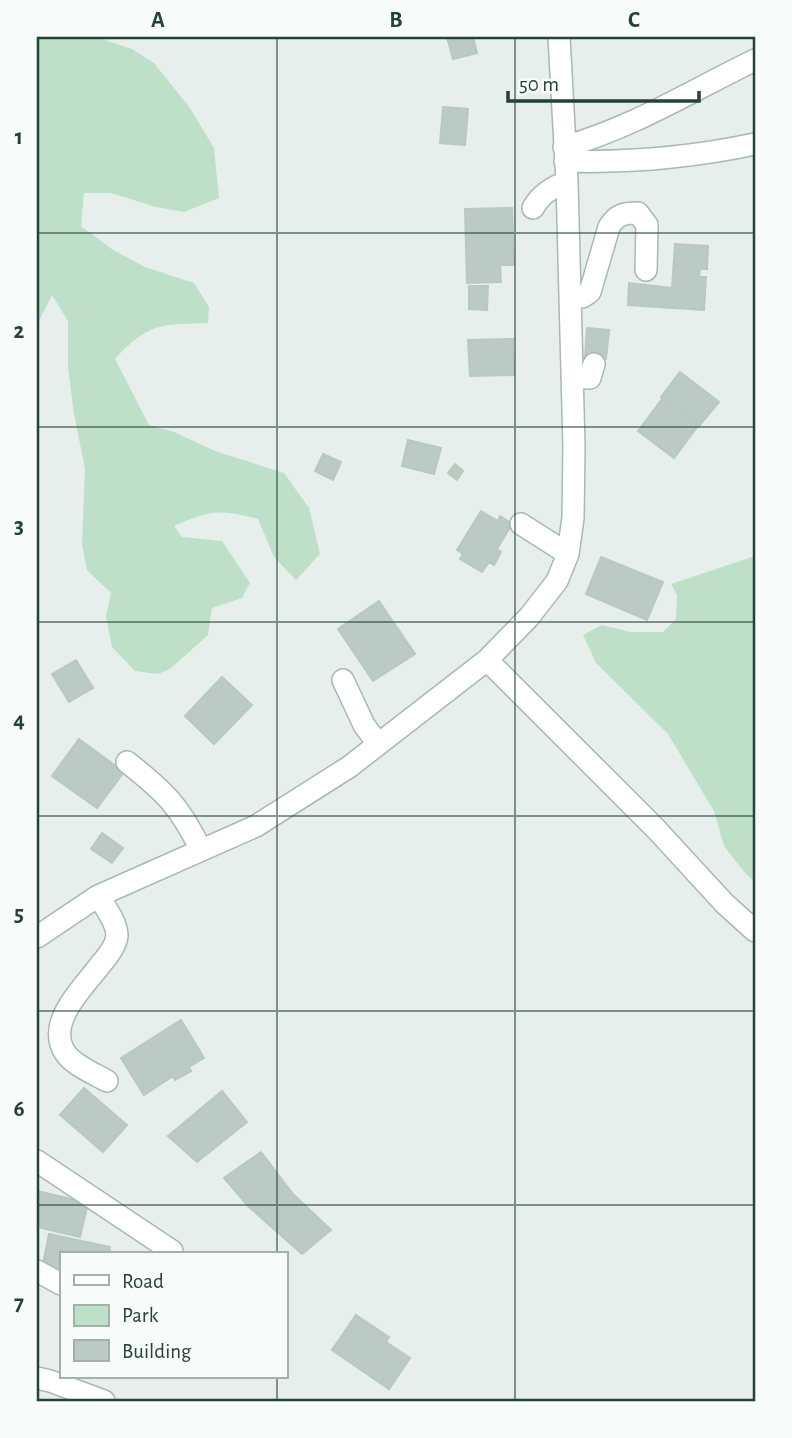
<svg xmlns="http://www.w3.org/2000/svg" width="792" height="1438" viewBox="0 0 792 1438" font-family="'Alegreya Sans',sans-serif">
<style>
.green{fill:#bfe0c8}
.building{fill:#bbcac4;stroke:#b8c9c2;stroke-width:2}
.lines{fill:none;stroke-linecap:round;stroke-linejoin:round}
.minor-casing{stroke:#a8b8b2;stroke-width:24}
.minor{stroke:#fff;stroke-width:21}
.grid{fill:none;stroke:#24423a;stroke-width:2;stroke-opacity:0.55}
.neatline{fill:none;stroke:#24423a;stroke-width:2.5}
.grid-label{font-size:23px;text-anchor:middle;font-weight:bold;fill:#24423a}
</style>
<rect width="100%" height="100%" fill="#e6efeb"/>
<!-- green -->
<path class="green" d="M37,37H96L132,49L154,63L190,108L214,148L219,198L184,212L156,207L111,193H84L81,226L113,250L145,267L194,283L209,307L208,323C161,325 149,322 115,359L149,425L174,432L215,451L284,473L309,508L320,554L296,580L274,557L258,519C219,509 211,510 174,526L182,537L222,541L250,583L242,598L212,608L208,635L170,669L158,674L135,671L112,647L106,616L111,593L87,570L82,545L85,469L74,414L68,367V321L52,295L37,325Z
M755,556V882L746,874L724,846L714,811L668,734L596,663L583,635L602,625L630,632H663L676,619L677,595L671,584Z"/>
<!-- building -->
<path class="building" d="M447,37H473L477,53L453,59Z
M443,107L468,109L465,145L440,143Z
M512,208L514,265H500L501,282L467,283L465,209Z
M675,244L708,246L707,269H700L699,277H706L704,310L628,305L629,283L672,288Z
M469,286H488L487,310L469,309Z
M587,328L609,330L606,359L585,357Z
M513,339L514,375L470,376L468,340Z
M680,372L719,402L699,426L661,397Z
M663,398L698,426L674,458L638,431Z
M408,440L441,448L434,474L402,466Z
M323,454L341,462L333,480L315,471Z
M455,464L463,471L457,480L448,473Z
M481,511L498,521L500,516L512,524L497,549L501,552L494,565L489,562L482,572L460,559L463,554L457,550Z
M601,557L663,582L647,620L586,594Z
M379,601L415,654L373,681L338,629Z
M76,660L93,688L69,702L52,674Z
M222,677L252,705L214,744L185,716Z
M79,739L124,772L97,808L52,776Z
M102,833L123,848L112,863L91,849Z
M181,1020L204,1058L189,1067L191,1071L175,1080L173,1076L144,1095L121,1058Z
M84,1088L127,1125L103,1152L60,1115Z
M222,1091L247,1122L197,1162L168,1136Z
M261,1152L293,1194L331,1230L302,1254L248,1206L224,1178Z
M37,1191L88,1203L80,1237L37,1227Z
M49,1234L110,1247L109,1254H61V1273L42,1269Z
M356,1315L389,1337L386,1342L410,1358L389,1389L332,1350Z"/>
<g class="lines">
<defs>
<path id="minor" d="M564,147C634,127 691,91 755,60
M565,161C629,163 693,157 755,144
M533,208C541,194 552,187 567,182
M570,298L582,297L590,292L609,227C617,214 624,213 638,213L647,225L646,270
M572,378H590L594,364
M521,524L568,554
M487,660L656,829L725,904L755,931
M343,680L364,725L378,744
M127,762C165,792 179,805 201,850
M98,896C105,907 117,922 117,936C116,946 108,956 101,964C84,987 44,1023 66,1054C75,1066 95,1074 107,1081
M37,937L98,896L256,826L349,767L487,660L529,617L557,581L568,554L573,518L574,447L567,182L559,37
M37,1161L172,1251
M37,1271L61,1284
M37,1378L50,1381L104,1401"/>
</defs>
<!-- minor casing -->
<use href="#minor" class="minor-casing"/>
<!-- minor -->
<use href="#minor" class="minor"/>
</g>
<!-- grid -->
<path class="grid" d="M277,37V1254M515,37V1401M37,233H755M37,427H755M37,622H755M37,816H755M37,1011H755M37,1205H755M277,1377V1401"/>
<!-- border -->
<rect width="792" height="1438" fill="none" stroke="#f7fbf9" stroke-width="77"/>
<!-- legend -->
<rect x="60" y="1252" width="228" height="126" fill="#f7fbf9" stroke="#a3b1ad" stroke-width="2"/>
<rect x="74" y="1275" width="35" height="10" fill="#ffffff" stroke="#a3b1ad" stroke-width="2"/>
<text x="122" y="1288" font-size="21" fill="#24423a">Road</text>
<rect x="74" y="1305" width="35" height="21" fill="#bfe0c8" stroke="#a3b1ad" stroke-width="2"/>
<text x="122" y="1322" font-size="21" fill="#24423a">Park</text>
<rect x="74" y="1340" width="35" height="21" fill="#bbcac4" stroke="#a3b1ad" stroke-width="2"/>
<text x="122" y="1358" font-size="21" fill="#24423a">Building</text>
<!-- scale -->
<path d="M508 91v10h191v-10" fill="none" stroke="#24423a" stroke-width="3.5"/>
<text x="519" y="91" font-size="21" fill="#24423a" stroke="#f7fbf9" stroke-width="5" paint-order="stroke">50 m</text>
<rect x="38" y="38" width="716" height="1362" class="neatline"/>
<g class="grid-label">
<text x="158" y="27">A</text>
<text x="396" y="27">B</text>
<text x="634" y="27">C</text>
<text x="19" y="144">1</text>
<text x="19" y="338">2</text>
<text x="19" y="533">3</text>
<text x="19" y="727">4</text>
<text x="19" y="921">5</text>
<text x="19" y="1116">6</text>
<text x="19" y="1310">7</text>
</g>
</svg>
